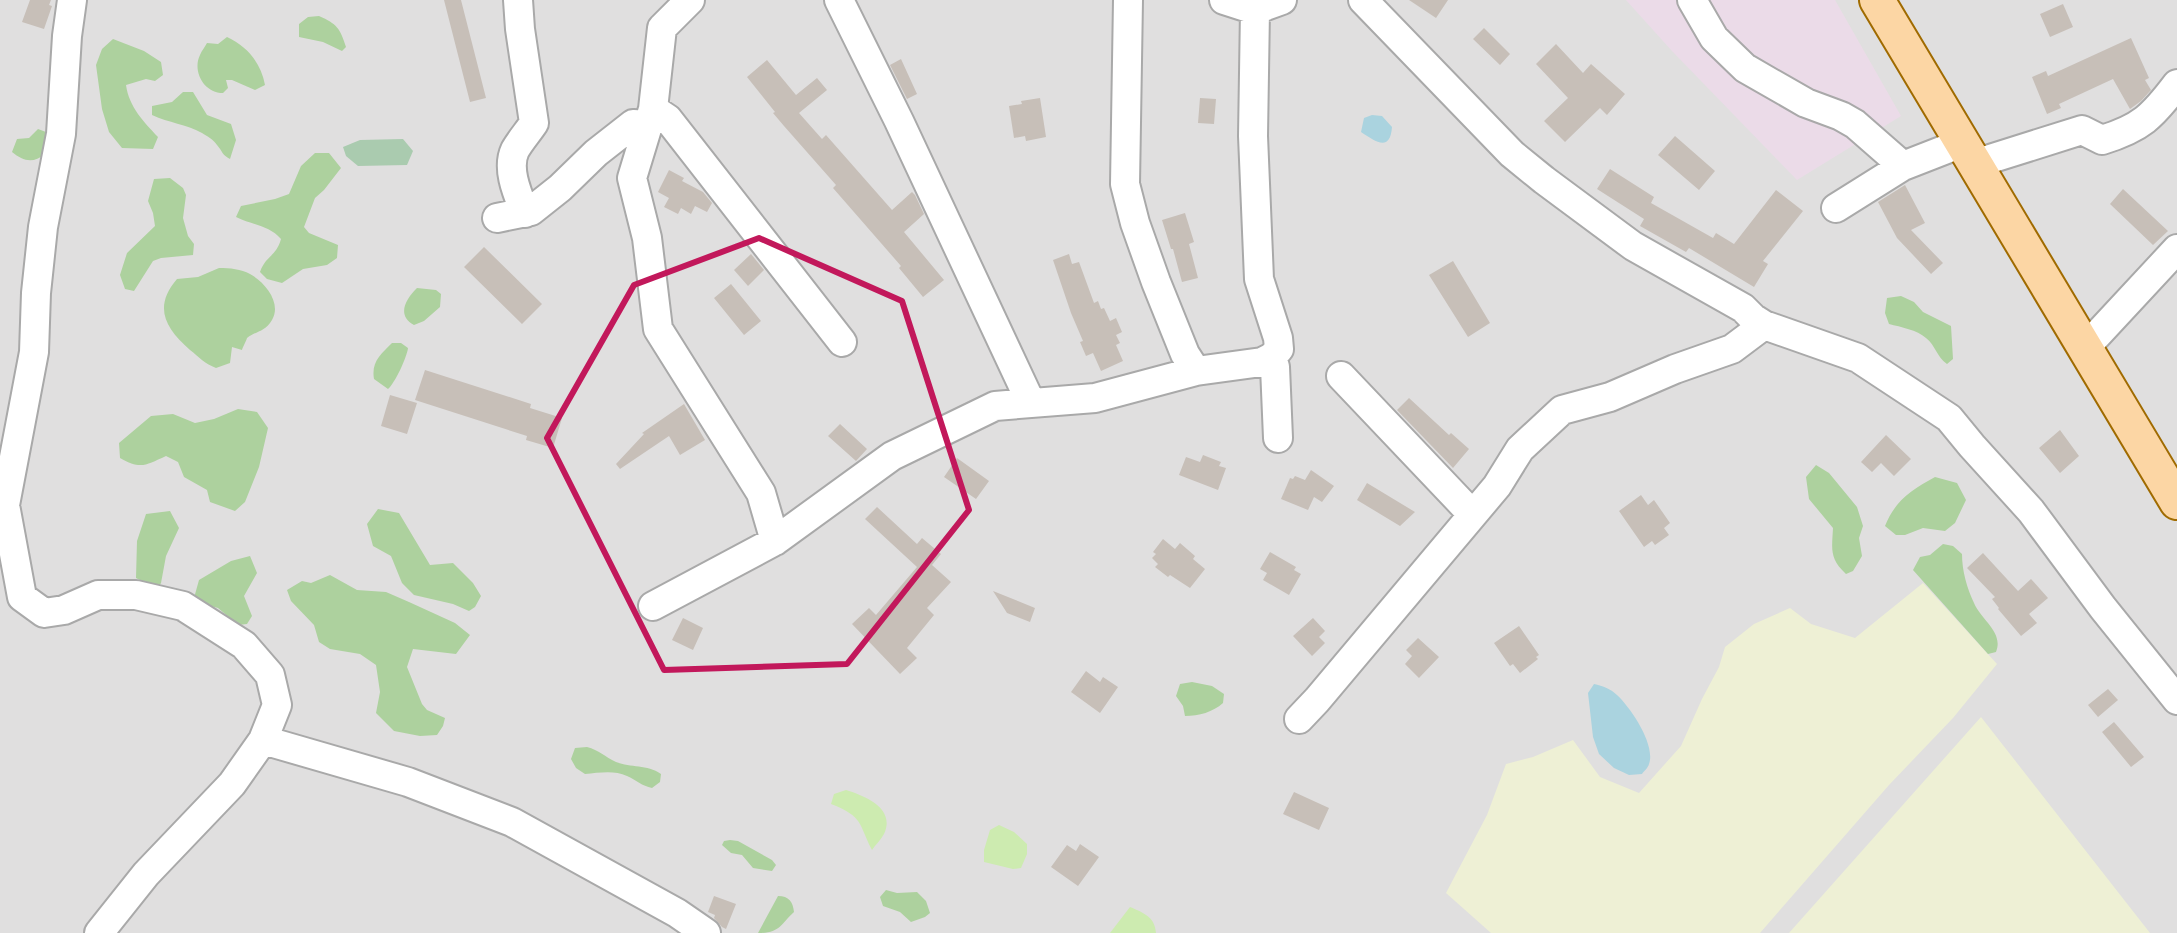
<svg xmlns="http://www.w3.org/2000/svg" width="2177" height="933" viewBox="0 0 2177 933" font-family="'Alegreya Sans',sans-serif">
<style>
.residential{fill:#e0dfdf}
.industrial{fill:#ebdbe8}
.farmland{fill:#eef0d5}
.grass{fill:#cdebb0}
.forest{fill:#add19e}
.cemetery{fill:#aacbaf}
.water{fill:#aad3df}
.building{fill:#c7bfb8}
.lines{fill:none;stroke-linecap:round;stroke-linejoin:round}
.minor-casing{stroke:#a9a9a9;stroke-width:32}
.major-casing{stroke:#a06b00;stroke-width:38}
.minor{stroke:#fff;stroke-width:28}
.major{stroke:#fcd6a4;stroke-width:34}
.marked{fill:none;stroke:#c2185b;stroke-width:6;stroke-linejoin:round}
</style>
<rect width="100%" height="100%" fill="#f2efe9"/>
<!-- residential -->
<path class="residential" d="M0,0H2177V933H0Z"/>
<!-- industrial -->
<path class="industrial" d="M1626,0H1835L1901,116L1797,180L1672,51Z"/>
<!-- farmland -->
<path class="farmland" d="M1923,583L1997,664L1953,718L1889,785L1760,933H1491L1446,893L1487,815L1506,764L1533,757L1573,740L1600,777L1639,793L1681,746L1702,699L1719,667L1725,647L1754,624L1790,608L1811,624L1855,638Z
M1981,717L2150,933H1789Z"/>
<!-- grass -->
<path class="grass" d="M846,790C865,796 896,808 884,834C881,840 875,845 872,850C858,823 864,817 831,804L834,794Z
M999,825L1014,832L1027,844V854L1021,868L1013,869L984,862V850L990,830Z
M1130,907C1144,913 1155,917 1156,933H1110Z"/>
<!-- forest -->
<path class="forest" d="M319,16C337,24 340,28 346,47L342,51L323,42L299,37V24L308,17Z
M227,37C247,46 261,63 265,85L255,90L232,80H226L228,88L223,93C204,93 192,71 200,55C202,50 205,47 207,43L218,44Z
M113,39L144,51L161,62L163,75L155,81L146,79L126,85C129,107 144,122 158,137L153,149L122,148L109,132L102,109L96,65L102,49Z
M183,92H193L207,115L231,124L236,140L230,159C222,155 223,152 217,145C214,140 207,136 202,133C186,124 169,123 152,115V106L172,102Z
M38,129L46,132L48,146L45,154C33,164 23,161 12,152L17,139L29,138Z
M315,153H329L341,168L324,190L315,198L304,227L309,233L338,245L337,258L327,265L303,269L282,283L267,279L260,272C266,255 276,257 281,239C269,225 252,225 236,217L241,206L275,199L289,194L301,166Z
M170,178L183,188L186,195L183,218L188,236L194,244L193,255L161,258L153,261L134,291L125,289L120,275L127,253L155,226L153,213L148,201L154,179Z
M219,268C230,268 241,269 250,274C265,282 282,303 272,320C265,332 256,331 247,338C247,339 242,349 242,350L232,347L230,363L216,368C205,364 199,357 190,350C165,328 153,307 177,279L198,277Z
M417,288L436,290L441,294L440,307L424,321L414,325C396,315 406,299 417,288Z
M1901,296L1914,302L1923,312L1951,326L1953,359L1947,364C1936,356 1936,346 1926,338C1917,330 1901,327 1889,324L1885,313L1887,298Z
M392,343H401L408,348C407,357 395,383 388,389L374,379C371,362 381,354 392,343Z
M238,409L257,412L268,428L259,467L245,502L235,511L210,502L207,490L184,477L178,462L166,456C146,465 141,470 120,458L119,443L151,416L173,414L195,423L214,419Z
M1816,465L1829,473L1857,507L1863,526L1859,538L1862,556L1853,571L1846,574C1829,558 1832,549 1833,528L1809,499L1806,477Z
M1935,477L1957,483L1966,500L1955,523L1945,531L1923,528L1905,535H1896L1885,526C1895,501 1911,490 1935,477Z
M378,509L399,513L430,565L453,563L473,583L481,596L475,607L469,611L453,604L414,595L402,583L391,556L373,546L367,524Z
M170,511L179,528L166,556L161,583L157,589L136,578L137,541L146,514Z
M1943,544L1953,546L1962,554C1962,571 1967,588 1974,603C1981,620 2004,632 1996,652L1988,654L1913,570L1920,557L1930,555Z
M250,556L257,573L244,596L252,616L247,624L238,625L218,608L203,604L194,598L199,580L231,561Z
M330,575L357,590L386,592L409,602L455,623L470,635L456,654L413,649L407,667L422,704L427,710L445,718L443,726L437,735L420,736L394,731L376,713L380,692L376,665L360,654L330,649L319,642L314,625L291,601L287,590L302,581L311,583Z
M1192,682L1212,686L1224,694L1223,703C1213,712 1199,716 1185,716L1183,706L1176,696L1180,684Z
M587,747C599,750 605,757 616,762C631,768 647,764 661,774L660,782L652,788C642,786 636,780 627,776C614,770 599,773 585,774L576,768L571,759L575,748Z
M730,840L738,841L772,860L776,865L772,871L753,868L742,855L731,853L722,845L724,841Z
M886,890L897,893L917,892L926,901L930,913L925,917L911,922L900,912L883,906L880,897Z
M778,896C789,896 793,902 794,912C780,925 780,933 758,933Z"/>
<!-- cemetery -->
<path class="cemetery" d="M403,139L413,151L407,165L358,166L346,156L343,147L360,140Z"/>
<!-- water -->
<path class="water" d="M1372,115L1382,116L1392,127C1390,153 1375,141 1361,132L1364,118Z
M1594,684C1603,686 1611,689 1617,695C1631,708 1656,745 1649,764C1648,768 1644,771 1642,774L1629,775L1614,768L1599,754L1593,737L1588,693Z"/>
<!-- building -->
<path class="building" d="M30,0H51L49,5L52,6L44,29L22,22Z
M444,0H461L486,98L470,102Z
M1409,0H1448L1436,18Z
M2063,4L2073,27L2050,37L2040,14Z
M1484,28L1510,54L1500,65L1473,39Z
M2131,38L2149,78L2145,80L2151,90L2141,101L2130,109L2113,79L2059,104L2061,108L2047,114L2032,77L2046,71L2048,76Z
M1556,44L1583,73L1591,64L1625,94L1607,115L1600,108L1565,142L1544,121L1568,98L1536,64Z
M901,59L917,94L907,99L890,65Z
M767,60L796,95L817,78L827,90L799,113L822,139L826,135L892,210L912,192L915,195L924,214L904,232L944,280L923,297L899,268L901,266L833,188L836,185L784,126L773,113L775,112L747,77Z
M1040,98L1046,137L1026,141L1025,136L1014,138L1009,106L1022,104L1021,101Z
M1200,98L1216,99L1214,124L1198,123Z
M1675,136L1715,171L1699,190L1658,155Z
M1610,169L1654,197L1651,203L1713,238L1716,233L1734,244L1776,190L1803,211L1763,261L1768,264L1754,287L1689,248L1686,252L1640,226L1644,219L1597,189Z
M669,170L684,178L682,181L703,192L712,203L707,212L695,206L691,214L681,208L678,214L664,207L669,198L658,192Z
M1905,185L1925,223L1911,230L1943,263L1931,274L1897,238L1878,202Z
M2123,189L2168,231L2153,245L2110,204Z
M1185,213L1194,242L1189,244L1198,278L1182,282L1173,249H1171L1162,220Z
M484,247L542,304L522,324L464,267Z
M751,254L764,270L748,286L734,270Z
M1069,254L1072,264L1079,262L1094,303L1098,301L1101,309L1104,308L1110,321L1116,318L1122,332L1116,335L1120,343L1116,345L1123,361L1101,371L1093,353L1086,356L1080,342L1083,341L1071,313L1053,260Z
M1453,261L1490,323L1468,337L1429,275Z
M731,284L761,321L744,335L714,298Z
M425,370L531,404L530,408L562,418L553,448L526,440L527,436L415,400Z
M390,395L417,403L407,434L381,426Z
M1409,398L1449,435L1451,433L1469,449L1453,468L1397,410Z
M684,404L705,440L680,455L669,436L620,469L616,464L644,434L642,433Z
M840,424L867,449L856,461L828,436Z
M2060,430L2079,456L2060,473L2039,448Z
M1886,435L1911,459L1894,476L1881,463L1872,472L1861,462Z
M1203,455L1221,462L1219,466L1226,468L1218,490L1179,475L1186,457L1200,462Z
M957,458L989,481L976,499L944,477Z
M1311,470L1334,486L1322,502L1314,497L1308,510L1281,499L1290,478L1293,479L1295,476L1305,480Z
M1367,483L1415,512L1400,526L1357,500Z
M1641,495L1648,505L1654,500L1670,523L1664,528L1669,535L1655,545L1652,541L1644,547L1619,511Z
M877,507L917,544L922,538L941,554L932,565L951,582L927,608L934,615L907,648L917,658L900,674L852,624L869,608L876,615L917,567L865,519Z
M1163,539L1175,549L1180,543L1195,556L1193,559L1205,569L1190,588L1170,575L1168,577L1155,567L1158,564L1152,558L1156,554L1153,552Z
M1270,552L1296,567L1294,570L1301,574L1289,595L1263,580L1267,573L1260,569Z
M1983,553L2018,591L2031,579L2048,598L2029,614L2037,623L2021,636L1998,609L1999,608L1992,599L1995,597L1967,568Z
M993,591L1035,608L1030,622L1007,613Z
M683,618L703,628L693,650L672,640Z
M1313,618L1325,631L1319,637L1325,643L1312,656L1293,636Z
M1519,626L1539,655L1536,657L1538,659L1520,673L1513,664L1510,666L1494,643Z
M1418,638L1439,657L1419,678L1405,664L1412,656L1406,650Z
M1086,671L1100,682L1103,677L1118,687L1100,713L1071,692Z
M2108,689L2118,700L2098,717L2088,705Z
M2114,722L2144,757L2131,767L2102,732Z
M1294,792L1329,808L1319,830L1283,814Z
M1080,844L1099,857L1078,886L1051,867L1067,845L1076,851Z
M714,896L736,904L726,929L722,927L714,918L715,915L708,912Z"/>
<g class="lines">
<defs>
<path id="minor" d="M518,0L520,29L534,123C528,132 520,141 515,150C506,169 518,195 525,213
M690,0L662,28L653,109L632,178L647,238L658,329L761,493L775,541
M839,0L899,121L1031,403
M1128,0L1125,184L1135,223L1156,282L1185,354L1196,371
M1224,0L1255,10L1282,0
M1363,0L1512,154L1544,180L1633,246L1743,308L1753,318L1764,325L1858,358L1949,418L1972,446L2031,511L2103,608L2177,700
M1692,0L1714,38L1745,68L1806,103L1841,116L1855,124L1903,166
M653,109L668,119L842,342
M1974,164L2082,130L2102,140C2141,128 2152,117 2177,84
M1836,208L1903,166L1962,143
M497,218L531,211L560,188L596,153L633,124L648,125
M2085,348L2177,249
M1272,357L1275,367L1278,438
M1341,376L1472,514
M0,505H5L34,352L36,293L43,227L61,134L67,36L72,0
M5,505L22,597L44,613L64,610L98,595H136L183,606L244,645L270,675L277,705L263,740L232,784L146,874L99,933
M653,606L775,541L892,456L995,406L1095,398L1196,371L1262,362L1272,357L1279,349L1278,338L1259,279L1253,136L1255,10
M1299,719L1317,700L1497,486L1520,449L1562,410L1610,397L1675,369L1732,349L1764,325
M263,740L408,782L512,822L677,913L706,933"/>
<path id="major" d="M1877,0L2177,502"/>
</defs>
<!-- minor casing -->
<use href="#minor" class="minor-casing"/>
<!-- major casing -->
<use href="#major" class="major-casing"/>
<!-- minor -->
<use href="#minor" class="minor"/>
<!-- major -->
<use href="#major" class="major"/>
</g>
<!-- marked area -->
<path class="marked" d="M759,238L902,301L969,510L847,664L664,670L547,438L634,285Z"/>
</svg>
